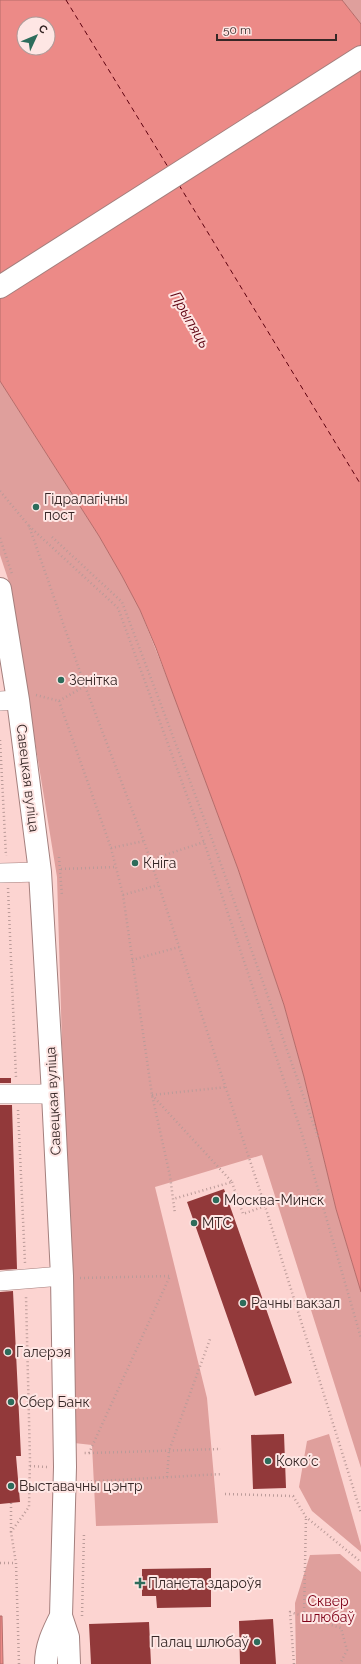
<svg xmlns="http://www.w3.org/2000/svg" width="361" height="1664" viewBox="0 0 361 1664" font-family="Raleway,sans-serif">
<style>
.green{fill:#df9f9c}
.water{fill:#ec8a87;stroke:#b56c6a;fill-rule:evenodd}
.lines{fill:none;stroke-linecap:round;stroke-linejoin:round}
.ferry{stroke:#5d010f;stroke-width:1;stroke-dasharray:5 4;stroke-linecap:butt}
.building{fill:#92393a}
.minor-casing{stroke:#a47f7d;stroke-width:20}
.major-casing{stroke:#a47f7d;stroke-width:24}
.path{stroke:#bb9b99;stroke-width:2.5;stroke-dasharray:1 3;stroke-linecap:butt}
.minor{stroke:#fff;stroke-width:19}
.major{stroke:#fff;stroke-width:22}
.poi-dot{fill:#2d6c5b;stroke:#fee6e4;stroke-width:1.5}
.labels{text-anchor:middle;stroke-width:4;stroke-linejoin:round;paint-order:stroke}
.poi-label{font-size:14px;fill:#362726;stroke:#fee6e4;text-anchor:start}
.street-label{font-size:14px;fill:#362726;stroke:#fee6e4}
.park-label{font-size:14px;fill:#7f0218;stroke:#fee6e4}
.water-label{font-size:15px;font-style:italic;fill:#5d010f;stroke:#fee6e4}
</style>
<rect width="100%" height="100%" fill="#fcd4d1"/>
<!-- green -->
<path class="green" d="M342,0H361V24Z
M0,381L99,536L122,576L140,610L173,693L238,869L284,1005L304,1077L336,1209L361,1292V1468L262,1155L155,1187L207,1398L218,1523L96,1526L92,1445L74,1443L57,877L9,582L0,555Z
M329,1434L361,1546V1552L312,1511L299,1487L307,1441Z
M340,1554L361,1572V1664H296L295,1603L310,1555Z"/>
<!-- water -->
<path class="water" d="M0,0H342L361,24V1292L336,1209L304,1077L284,1005L238,869L156,648L140,610L122,576L99,536L0,381ZM24,24H48V48H24Z
M0,1616H2L3,1664H0Z"/>
<g class="lines">
<!-- ferry -->
<path class="ferry" d="M66,0L168,167
M179,185L361,485"/>
</g>
<!-- building -->
<path class="building" d="M0,1078H11V1083H0Z
M0,1105H12L17,1269L0,1270Z
M224,1189L292,1383L255,1396L187,1202Z
M13,1291L21,1456H16L20,1502L0,1504V1292Z
M284,1434L286,1488L253,1489L251,1435Z
M211,1568V1607L157,1608L156,1596H142V1569Z
M273,1619L276,1664H240L239,1621Z
M149,1622L151,1664H91L89,1624Z"/>
<g class="lines">
<defs>
<path id="minor" d="M0,701L18,700
M0,873L40,872
M0,1094H53
M0,1281L62,1276"/>
<path id="major" d="M0,287L361,57
M0,589L18,700L40,872L53,1094L62,1276L65,1467L61,1616L68,1637L69,1664
M46,1664C46,1646 53,1632 61,1616"/>
</defs>
<!-- minor casing -->
<use href="#minor" class="minor-casing"/>
<!-- major casing -->
<use href="#major" class="major-casing"/>
<!-- path -->
<path class="path" d="M0,491L29,526L85,686L144,841L265,1206L361,1513
M29,526L118,608L204,842L302,1134L361,1338
M52,537L122,602L213,842L318,1137
M0,538L12,574
M36,695L59,701L85,686
M59,701L111,848L123,895L152,1095L170,1176L175,1214
M0,740L6,856
M111,848L144,841
M59,857L62,896
M150,860L204,842
M61,869L116,867
M8,888L16,1077
M123,895L158,885
M132,960L179,947
M152,1095L232,1182L173,1199
M152,1095L227,1087
M18,1110L25,1263
M232,1182L243,1214L265,1206
M80,1278L170,1276L89,1453H82
M89,1453L221,1449
M30,1466L48,1467
M167,1477L169,1451L210,1339
M83,1482L222,1474
M225,1494L293,1496L306,1517L361,1562
M11,1532V1503
M0,1563H16
M82,1616L84,1533
M304,1616L306,1517
M19,1664L16,1563L11,1532L29,1507L30,1460L26,1296
M294,1664L290,1612L341,1628L347,1650L340,1664"/>
<!-- minor -->
<use href="#minor" class="minor"/>
<!-- major -->
<use href="#major" class="major"/>
</g>
<!-- markers -->
<g class="poi-dot">
<circle cx="36" cy="507" r="4"/>
<circle cx="61" cy="680" r="4"/>
<circle cx="135" cy="863" r="4"/>
<circle cx="216" cy="1200" r="4"/>
<circle cx="194" cy="1223" r="4"/>
<circle cx="243" cy="1303" r="4"/>
<circle cx="8" cy="1352" r="4"/>
<circle cx="11" cy="1402" r="4"/>
<circle cx="268" cy="1461" r="4"/>
<circle cx="11" cy="1486" r="4"/>
<path d="M138 1577h4v4h4v4h-4v4h-4v-4h-4v-4h4z"/>
<circle cx="257" cy="1642" r="4"/>
</g>
<g class="labels">
<!-- poi labels -->
<g class="poi-label">
<text x="44" y="504">Гідралагічны<tspan x="44" dy="16">пост</tspan></text>
<text x="69" y="685">Зенітка</text>
<text x="143" y="868">Кніга</text>
<text x="224" y="1205">Москва-Минск</text>
<text x="202" y="1228">МТС</text>
<text x="251" y="1308">Рачны вакзал</text>
<text x="16" y="1357">Галерэя</text>
<text x="19" y="1407">Сбер Банк</text>
<text x="276" y="1466">Кокоʼс</text>
<text x="19" y="1491">Выставачны цэнтр</text>
<text x="148" y="1588">Планета здароўя</text>
<text x="249" y="1647" text-anchor="end">Палац шлюбаў</text>
</g>
<!-- street labels -->
<g class="street-label">
<text transform="translate(28 778) rotate(83)" y="5">Савецкая вуліца</text>
<text transform="translate(53 1101) rotate(-93)" y="5">Савецкая вуліца</text>
</g>
<!-- park labels -->
<g class="park-label">
<text x="328" y="1606">Сквер<tspan x="328" dy="16">шлюбаў</tspan></text>
</g>
<!-- water labels -->
<g class="water-label">
<text transform="translate(190 320) rotate(60)" y="5">Прыпяць</text>
</g>
</g>
<!-- north arrow -->
<g transform="translate(36 36) rotate(46)"><circle r="19" fill="#fee6e4" stroke="#ae9a98"/>
<path d="M0-3L7 15L0 10L-7 15Z" fill="#2d6c5b"/>
<text y="-6" font-size="11" font-weight="bold" text-anchor="middle" fill="#362726">С</text>
</g>
<!-- scale -->
<path d="M217 34v6h119v-6" fill="none" stroke="#362726" stroke-width="2"/>
<text x="223" y="34" font-size="12" fill="#362726" stroke="#fee6e4" stroke-width="3" paint-order="stroke">50 m</text>
</svg>
